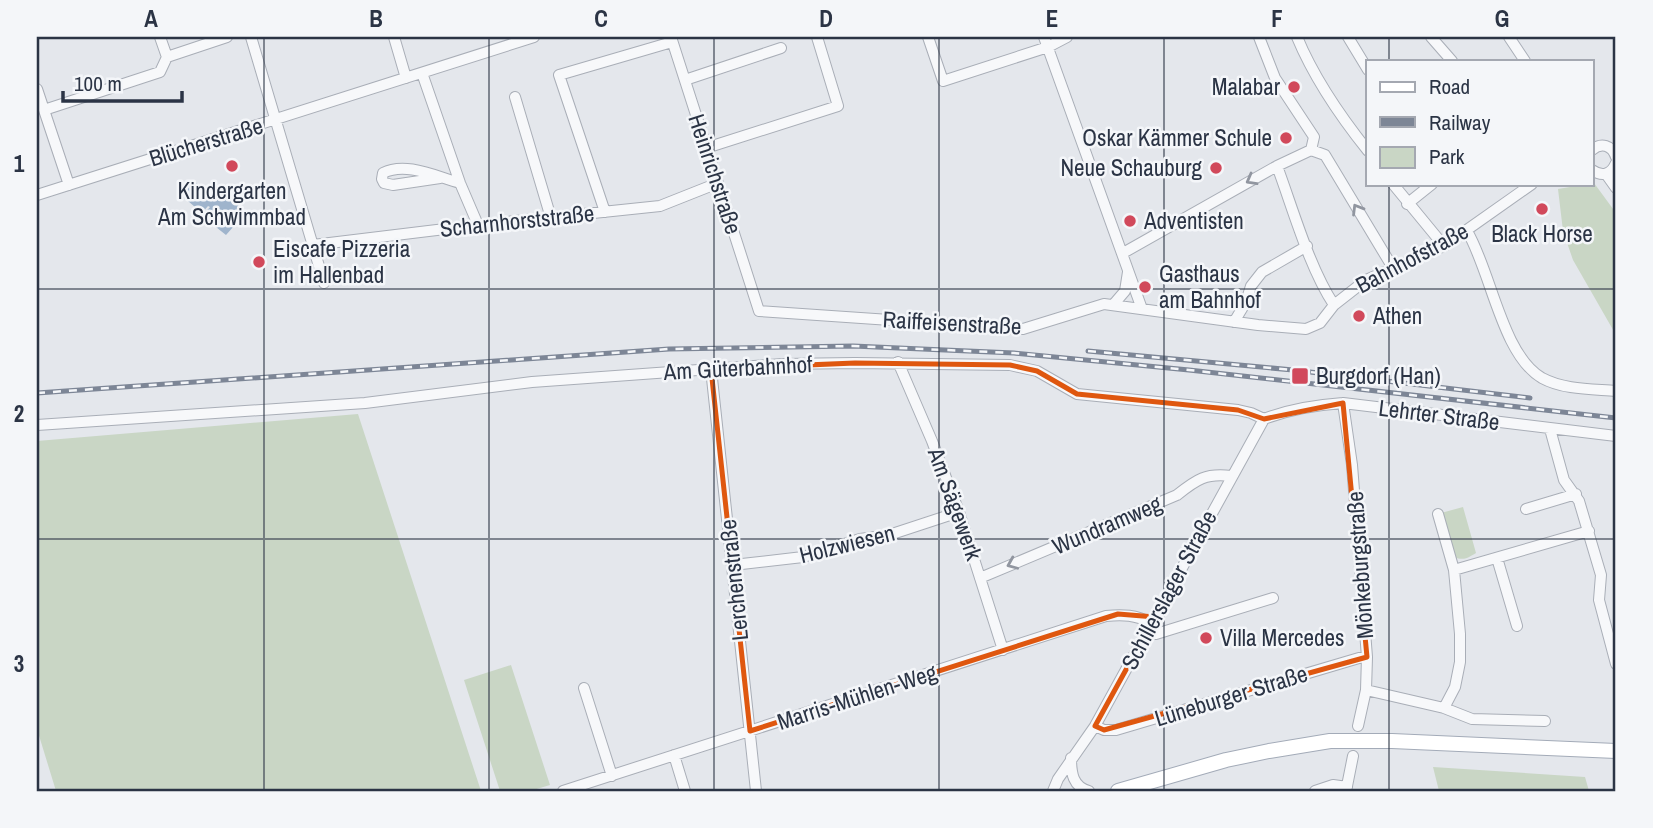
<svg xmlns="http://www.w3.org/2000/svg" width="1653" height="828" viewBox="0 0 1653 828" font-family="'Archivo Narrow',sans-serif">
<style>
.green{fill:#c9d6c5}
.water{fill:#9fb4cc}
.lines{fill:none;stroke-linecap:round;stroke-linejoin:round}
.minor-casing{stroke:#a9aeb7;stroke-width:12}
.major-casing{stroke:#a3abb8;stroke-width:16}
.minor{stroke:#f7f8fa;stroke-width:10}
.major{stroke:#fff;stroke-width:14}
.rail-casing{stroke:#7d8696;stroke-width:5}
.rail{stroke:#f4f6f9;stroke-width:2.5;stroke-dasharray:8;stroke-linecap:butt}
.oneway{stroke:#9196a0}
.marked{fill:none;stroke:#df570f;stroke-width:5;stroke-linejoin:round}
.grid{fill:none;stroke:#2b3445;stroke-width:2;stroke-opacity:0.55}
.poi-dot{fill:#d1495b;stroke:#f4f6f9;stroke-width:2.5}
.labels{text-anchor:middle;stroke-width:5;stroke-linejoin:round;paint-order:stroke}
.poi-label{font-size:23px;fill:#2b3445;stroke:#f4f6f9;text-anchor:start}
.street-label{font-size:23px;fill:#2b3445;stroke:#f4f6f9}
.neatline{fill:none;stroke:#2b3445;stroke-width:2.5}
.grid-label{font-size:23px;text-anchor:middle;font-weight:bold;fill:#2b3445}
</style>
<rect width="100%" height="100%" fill="#e4e7ec"/>
<!-- green -->
<path class="green" d="M1594,183L1616,213V335L1573,260L1563,231L1558,189Z
M358,414L481,791H56L37,729V441Z
M1463,507L1476,553C1468,558 1463,561 1454,557L1441,513Z
M511,665L550,785L530,791H500L464,680Z
M1433,767L1585,777L1589,791H1439Z"/>
<!-- water -->
<path class="water" d="M194,181L218,200L235,195L242,217L226,235L202,216L210,207L208,206L202,213L181,195Z"/>
<g class="lines">
<defs>
<path id="minor" d="M160,37L167,57
M251,37L324,283
M394,37L406,78
M671,37L759,311L1023,329L1104,304L1258,325L1306,329L1320,323L1334,305L1366,280L1444,246L1532,184
M928,37L943,81L1048,47L1067,37
M1044,37L1142,309
M1259,37L1275,78L1314,137L1311,150
M1297,37C1314,78 1340,116 1368,151
M1348,37L1368,70
M1431,37L1452,61
M1509,37L1525,61
M422,73L460,183L478,225
M685,80L781,48
M37,89L69,185
M515,97L551,218
M44,110L160,72L167,57L227,37
M706,148L838,106L817,37
M1311,150L1325,155L1393,268
M1592,150C1601,142 1612,145 1616,157
M1277,166C1293,209 1309,267 1334,305
M1592,170C1602,177 1611,175 1616,163
M1606,174L1616,188
M440,178L393,185L384,183L382,179L383,173C406,161 437,177 460,183
M1393,184L1444,246
M37,195L534,37
M1407,204L1432,184
M605,212L559,75L672,42
M1467,231C1491,271 1502,355 1542,378C1564,390 1593,389 1616,391
M313,245L478,225L660,206L718,183
M1123,253L1277,166L1311,150
M1113,305L1125,291L1128,272
M1234,322L1246,302L1251,286L1262,272L1307,246
M898,362L932,441L959,512L1003,650
M711,369L756,791
M1343,403L1352,465L1367,657L1366,690L1358,726
M1264,419C1290,409 1315,405 1343,403L1616,436
M37,425L365,403L532,382L782,364L855,363L1010,365L1037,371L1077,394L1238,410L1251,413L1264,419
M1550,429L1564,480L1579,501L1601,575L1599,600L1616,664
M1526,509L1576,494
M1438,514L1454,570L1460,634V662L1455,687L1444,708
M1497,558L1517,626
M733,565L803,557L860,539L889,535L959,512
M1454,570L1589,531
M980,578L1177,495C1197,479 1206,473 1231,476
M1147,631L1156,634L1273,598
M584,688L612,776
M1366,690L1444,708L1472,719L1545,721
M1095,726L1104,730H1116L1359,658L1367,657
M674,755L685,791
M1071,758C1071,773 1073,787 1089,791
M563,791L1106,616C1123,614 1136,615 1151,623
M1053,791L1058,779L1095,726L1264,419
M1315,791L1333,785L1347,787
M1346,791L1353,756"/>
<path id="major" d="M1118,791L1226,760L1269,751L1330,741H1392L1616,751"/>
</defs>
<!-- minor casing -->
<use href="#minor" class="minor-casing"/>
<!-- major casing -->
<use href="#major" class="major-casing"/>
<!-- minor -->
<use href="#minor" class="minor"/>
<!-- major -->
<use href="#major" class="major"/>
<defs>
<path id="rail" d="M1088,351L1293,370L1530,398
M37,393L669,349L853,346L1014,353L1189,370L1616,418"/>
</defs>
<!-- rail casing -->
<use href="#rail" class="rail-casing"/>
<!-- rail -->
<use href="#rail" class="rail"/>
</g>
<!-- one-way arrows -->
<defs><path id="oneway-chevron" d="M-2-3.5L2.5 0L-2 3.5" fill="none" stroke-width="1.6" stroke-linecap="round" stroke-linejoin="round" transform="scale(1.75)"/></defs>
<g class="oneway">
<use href="#oneway-chevron" transform="translate(1251 180) rotate(151)"/>
<use href="#oneway-chevron" transform="translate(1357 209) rotate(-121)"/>
<use href="#oneway-chevron" transform="translate(1012 564) rotate(157)"/>
</g>
<!-- marked area -->
<path class="marked" d="M855,363L1010,365L1037,371L1077,394L1238,410L1264,419L1343,403L1367,657L1104,730L1095,726L1155,617L1118,614L750,731L711,369Z"/>
<!-- grid -->
<path class="grid" d="M264,37V791M489,37V791M714,37V791M939,37V791M1164,37V791M1389,37V61M1389,184V791M37,289H1616M37,539H1616"/>
<!-- markers -->
<g class="poi-dot">
<circle cx="1294" cy="87" r="7"/>
<circle cx="1286" cy="138" r="7"/>
<circle cx="232" cy="166" r="7"/>
<circle cx="1216" cy="168" r="7"/>
<circle cx="1542" cy="209" r="7"/>
<circle cx="1130" cy="221" r="7"/>
<circle cx="259" cy="262" r="7"/>
<circle cx="1145" cy="287" r="7"/>
<circle cx="1359" cy="316" r="7"/>
<rect x="1291" y="367" width="18" height="18" rx="3.5"/>
<circle cx="1206" cy="638" r="7"/>
</g>
<g class="labels">
<!-- poi labels -->
<g class="poi-label">
<text x="1280" y="95" text-anchor="end">Malabar</text>
<text x="1272" y="146" text-anchor="end">Oskar Kämmer Schule</text>
<text x="1202" y="176" text-anchor="end">Neue Schauburg</text>
<text x="232" y="199" text-anchor="middle">Kindergarten<tspan x="232" dy="26">Am Schwimmbad</tspan></text>
<text x="1144" y="229">Adventisten</text>
<text x="1542" y="242" text-anchor="middle">Black Horse</text>
<text x="273" y="257">Eiscafe Pizzeria<tspan x="273" dy="26">im Hallenbad</tspan></text>
<text x="1159" y="282">Gasthaus<tspan x="1159" dy="26">am Bahnhof</tspan></text>
<text x="1373" y="324">Athen</text>
<text x="1316" y="384">Burgdorf (Han)</text>
<text x="1220" y="646">Villa Mercedes</text>
</g>
<!-- street labels -->
<g class="street-label">
<text transform="translate(206 142) rotate(-17)" y="8">Blücherstraße</text>
<text transform="translate(715 174) rotate(72)" y="8">Heinrichstraße</text>
<text transform="translate(517 221) rotate(-6)" y="8">Scharnhorststraße</text>
<text transform="translate(1412 258) rotate(-28)" y="8">Bahnhofstraße</text>
<text transform="translate(952 323) rotate(3)" y="8">Raiffeisenstraße</text>
<text transform="translate(738 368) rotate(-3)" y="8">Am Güterbahnhof</text>
<text transform="translate(1439 415) rotate(7)" y="8">Lehrter Straße</text>
<text transform="translate(955 504) rotate(70)" y="8">Am Sägewerk</text>
<text transform="translate(1107 525) rotate(-23)" y="8">Wundramweg</text>
<text transform="translate(847 544) rotate(-14)" y="8">Holzwiesen</text>
<text transform="translate(1360 565) rotate(-94)" y="8">Mönkeburgstraße</text>
<text transform="translate(734 580) rotate(-96)" y="8">Lerchenstraße</text>
<text transform="translate(1169 590) rotate(-62)" y="8">Schillerslager Straße</text>
<text transform="translate(1231 696) rotate(-17)" y="8">Lüneburger Straße</text>
<text transform="translate(857 697) rotate(-18)" y="8">Marris-Mühlen-Weg</text>
</g>
</g>
<!-- border -->
<rect width="1653" height="828" fill="none" stroke="#f4f6f9" stroke-width="77"/>
<!-- legend -->
<rect x="1366" y="60" width="228" height="126" fill="#f4f6f9" stroke="#a4a8b1" stroke-width="2"/>
<rect x="1380" y="82" width="35" height="10" fill="#ffffff" stroke="#a4a8b1" stroke-width="2"/>
<text x="1429" y="94" font-size="21" fill="#2b3445">Road</text>
<rect x="1380" y="117" width="35" height="10" fill="#7d8696" stroke="#a4a8b1" stroke-width="2"/>
<text x="1429" y="130" font-size="21" fill="#2b3445">Railway</text>
<rect x="1380" y="147" width="35" height="21" fill="#c9d6c5" stroke="#a4a8b1" stroke-width="2"/>
<text x="1429" y="164" font-size="21" fill="#2b3445">Park</text>
<!-- scale -->
<path d="M63 91v10h119v-10" fill="none" stroke="#2b3445" stroke-width="3.5"/>
<text x="74" y="91" font-size="21" fill="#2b3445" stroke="#f4f6f9" stroke-width="5" paint-order="stroke">100 m</text>
<rect x="38" y="38" width="1576" height="752" class="neatline"/>
<g class="grid-label">
<text x="151" y="27">A</text>
<text x="376" y="27">B</text>
<text x="601" y="27">C</text>
<text x="826" y="27">D</text>
<text x="1052" y="27">E</text>
<text x="1277" y="27">F</text>
<text x="1502" y="27">G</text>
<text x="19" y="172">1</text>
<text x="19" y="422">2</text>
<text x="19" y="672">3</text>
</g>
</svg>
